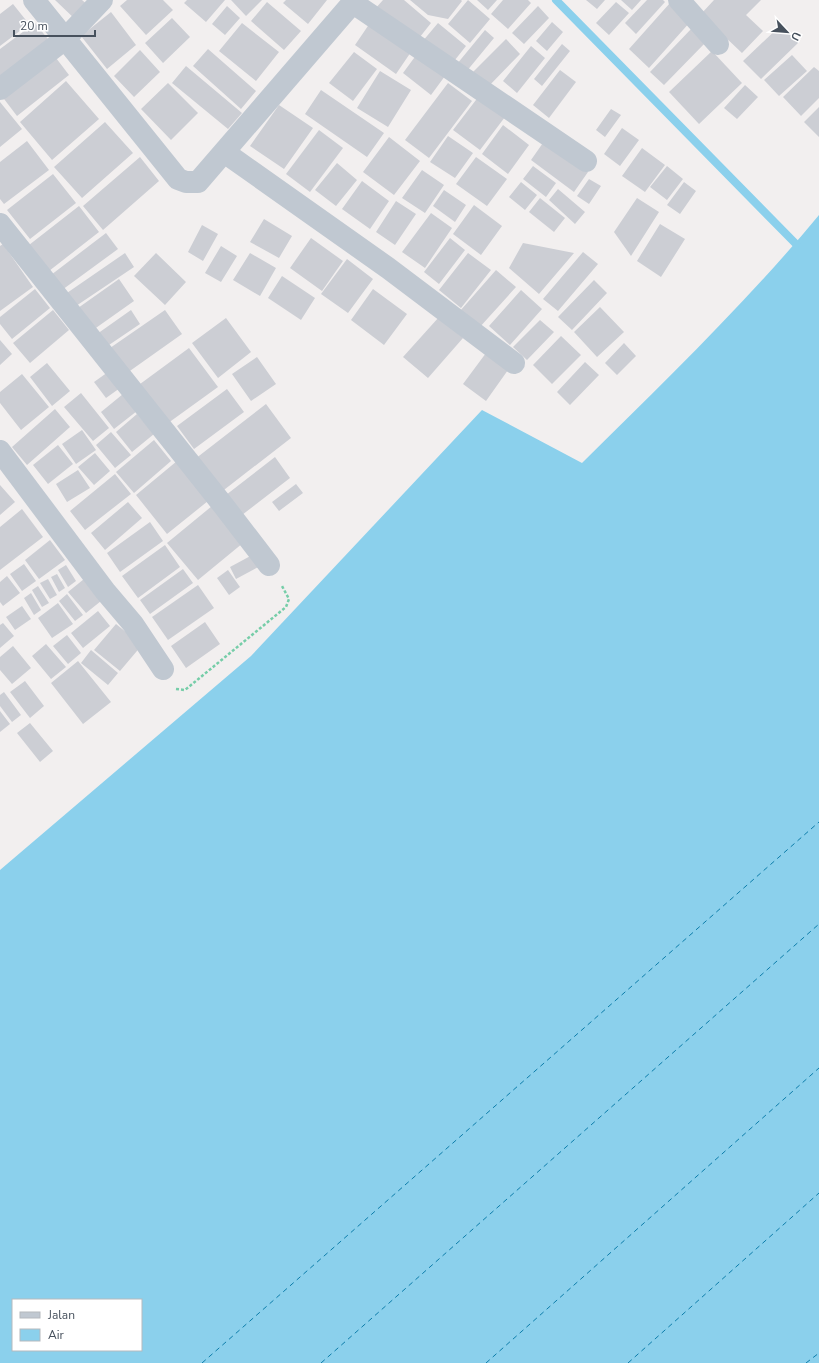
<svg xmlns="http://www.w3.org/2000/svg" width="819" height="1363" viewBox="0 0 819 1363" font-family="'Nunito Sans',sans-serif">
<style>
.water{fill:#8bd0ec;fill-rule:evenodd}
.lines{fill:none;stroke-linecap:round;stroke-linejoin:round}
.stream{stroke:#8bd0ec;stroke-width:8}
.ferry{stroke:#0d7daa;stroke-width:1;stroke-dasharray:5 4;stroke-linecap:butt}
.building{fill:#ccced4}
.path{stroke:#76cda8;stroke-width:2.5;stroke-dasharray:3 2;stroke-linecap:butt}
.minor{stroke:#c0c8d1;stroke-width:22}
</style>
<rect width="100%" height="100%" fill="#f2efef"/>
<!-- water -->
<path class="water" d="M819,215V1363H0V870L251,656L482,410L582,463C663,383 746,303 819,215ZM13,1300H141V1350H13Z"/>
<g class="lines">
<!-- stream -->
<path class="stream" d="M556,0L796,244"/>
<!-- ferry -->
<path class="ferry" d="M202,1363L819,822
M321,1363L819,924
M486,1363L819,1068
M628,1363L819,1193
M806,1363L819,1353"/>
</g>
<!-- building -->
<path class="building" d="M55,0H82L90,7L77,21Z
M127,0H163L173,10L146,35L120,6Z
M187,0H225L206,22L184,3Z
M231,0H262L246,16Z
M286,0H327L308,24L283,3Z
M383,0H404L431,23L416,42L375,9Z
M410,0H461L462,1L448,19L428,15Z
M468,0L490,19L470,43L448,24Z
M477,0H497L488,10Z
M503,0H528L531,3L508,29L491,14Z
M586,0H605L597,9Z
M621,0H641L632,10Z
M647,0H663L665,2L636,34L625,23Z
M714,0H761L746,15L763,31L742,53L701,14Z
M267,2L301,31L284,50L251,21Z
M616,2L629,13L609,35L596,23Z
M670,3L691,21L649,68L629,49Z
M13,4L29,24L0,46V14Z
M227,6L240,18L225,35L212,24Z
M538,6L549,18L524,44L512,33Z
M111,12L136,45L107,69L81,36Z
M172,18L190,37L163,63L145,43Z
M372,20L413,49L396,74L355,45Z
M552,22L563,32L547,51L536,41Z
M35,23L52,44L0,84V49Z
M242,23L279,52L256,81L219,51Z
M438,23L466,46L451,65L422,42Z
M782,24L799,42L761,79L743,61Z
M692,28L706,42L664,85L650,72Z
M485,30L494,38L466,72L457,64Z
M506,39L520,54L487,88L472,73Z
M562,44L570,51L542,86L534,79Z
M531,46L545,58L517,93L503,81Z
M208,49L256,91L241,109L193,66Z
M140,50L160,72L134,97L114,76Z
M712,51L742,83L699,124L669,92Z
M354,52L377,69L353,101L329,83Z
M53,54L69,75L17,116L1,95Z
M417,54L445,76L431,95L403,73Z
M792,55L807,71L779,96L764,80Z
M186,66L242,113L228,129L172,83Z
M814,67L819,71V98L801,116L783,97Z
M560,70L576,82L549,118L533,105Z
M380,71L411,90L388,127L357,108Z
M66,81L99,119L52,160L20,122Z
M168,83L198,113L171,140L141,109Z
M448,83L472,101L429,158L405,140Z
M745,85L758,97L737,119L724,108Z
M321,90L384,133L367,157L305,114Z
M479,96L505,117L480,150L453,130Z
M0,102L22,129L0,147Z
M279,105L313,128L284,169L250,146Z
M819,107V137L804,122Z
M611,109L621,115L605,137L596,130Z
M105,122L133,153L82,198L54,167Z
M503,125L529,145L508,174L482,154Z
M622,128L639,140L620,166L604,154Z
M319,130L343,148L310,192L286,174Z
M448,136L473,153L455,178L430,162Z
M389,137L420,161L394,195L363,172Z
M545,140L588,172L574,192L531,160Z
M27,141L49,170L4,204L0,199V162Z
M642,148L665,165L645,192L622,176Z
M140,157L159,181L103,230L83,206Z
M476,157L507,179L487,206L456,184Z
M337,163L357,180L336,206L315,190Z
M533,166L556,183L546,197L523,179Z
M667,166L683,179L667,200L650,187Z
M422,170L444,185L425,213L402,198Z
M53,174L76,203L30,239L7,210Z
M589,179L601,186L589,204L577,196Z
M362,181L389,201L370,229L342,209Z
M521,182L537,195L525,210L509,197Z
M684,182L696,191L680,214L667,205Z
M558,189L585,212L575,224L549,200Z
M444,190L466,205L455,222L433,206Z
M540,198L565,218L554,232L529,212Z
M637,198L659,212L631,256L614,232Z
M396,201L416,214L395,245L376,232Z
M474,205L502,226L481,255L453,234Z
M79,206L99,232L49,271L29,245Z
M431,213L452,228L425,268L402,252Z
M264,219L292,236L279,258L250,242Z
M660,224L685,239L661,277L637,261Z
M202,225L218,234L203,261L188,252Z
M106,233L118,249L62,290L51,275Z
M311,238L343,261L322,291L290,268Z
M450,238L465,250L439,284L424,272Z
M523,243L574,253L539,294L509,268Z
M3,244L33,287L0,311V246Z
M221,246L237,256L221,282L205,273Z
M583,252L598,264L558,311L543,299Z
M125,253L134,267L73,308L64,295Z
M156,253L186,282L165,305L134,276Z
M250,253L276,268L260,296L233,280Z
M468,253L491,270L461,308L439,290Z
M347,259L373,279L348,313L321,294Z
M496,270L516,287L479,328L460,311Z
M282,276L315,298L301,320L268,298Z
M119,279L134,301L93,330L78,308Z
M594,280L607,293L572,330L558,317Z
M35,289L50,308L12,339L0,324V317Z
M373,289L407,314L384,345L351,320Z
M521,290L542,309L510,345L489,326Z
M600,307L624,332L597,357L574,332Z
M53,310L69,330L30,363L13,343Z
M131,310L140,324L106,347L97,334Z
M165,310L182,334L127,373L110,348Z
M439,317L463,338L428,378L403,357Z
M226,318L251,352L218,378L192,343Z
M540,320L554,332L527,360L513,347Z
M561,336L581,355L552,384L533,365Z
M0,340L12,354L0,365Z
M624,343L636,356L617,375L605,363Z
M189,348L218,387L164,426L136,387Z
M486,353L508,370L486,401L463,384Z
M257,357L276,384L251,401L232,374Z
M585,362L599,375L570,405L557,392Z
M47,363L70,391L52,406L30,377Z
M108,372L120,388L106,398L94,382Z
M22,374L49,407L21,430L0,403V392Z
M227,389L244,412L194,449L177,426Z
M81,393L109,428L93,441L64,407Z
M123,394L137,411L114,429L101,412Z
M266,404L291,438L220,493L195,459Z
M55,409L70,427L27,465L12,447Z
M137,414L154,434L132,452L116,432Z
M82,430L96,450L76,464L62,444Z
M111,432L131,455L115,468L96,445Z
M154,440L171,461L134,493L116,472Z
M58,445L73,464L48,484L33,465Z
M95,453L110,471L94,485L78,467Z
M275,457L290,478L242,515L226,495Z
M177,461L208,501L167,534L136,495Z
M78,470L90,488L67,502L56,484Z
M115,474L131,494L85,530L70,511Z
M296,484L303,493L279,511L272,502Z
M0,485L15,502L0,515Z
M128,502L142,518L105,550L91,533Z
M212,506L243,543L198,580L167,543Z
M22,509L43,537L0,570V527Z
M150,522L163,541L120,572L107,553Z
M50,540L65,560L39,579L25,560Z
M165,545L180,567L138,598L122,576Z
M258,552L264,564L236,579L230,567Z
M24,564L36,581L22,591L10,574Z
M66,565L76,581L68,587L58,570Z
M183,569L193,583L150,614L140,600Z
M228,570L240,587L229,595L217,578Z
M57,574L65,588L59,592L51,577Z
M7,576L20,593L3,606L0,602V582Z
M48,579L57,595L50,599L40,583Z
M84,579L101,601L86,613L68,592Z
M198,585L214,608L168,640L152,617Z
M38,586L49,603L42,607L32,590Z
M31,593L41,610L34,615L24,598Z
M67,594L83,615L75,621L59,601Z
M58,603L73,624L52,638L38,618Z
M22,606L31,619L15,630L6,617Z
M98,611L110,626L83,648L71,633Z
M205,622L220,644L186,668L171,646Z
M3,623L14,636L0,648V625Z
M116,624L142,645L120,671L94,650Z
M67,635L81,653L68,664L53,646Z
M46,644L66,667L51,679L32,656Z
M13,646L31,668L12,684L0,670V657Z
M91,650L118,673L108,685L81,663Z
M78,661L111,702L83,724L51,683Z
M25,681L44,706L30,718L10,692Z
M4,692L21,715L12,722L0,706V695Z
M0,711L10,724L0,732Z
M30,723L53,751L40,762L17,733Z"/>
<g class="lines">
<!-- path -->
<path class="path" d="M176,689L185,690L286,607L289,599L282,586"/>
<!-- minor -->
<path class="minor" d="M34,0L178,179L186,182H198L355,0
M679,0L718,44
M353,3L586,161
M0,89L65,39L102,0
M224,152L388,268L514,363
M0,224L223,505L269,565
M0,451L105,591L133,624L163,669"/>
</g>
<!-- legend -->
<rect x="12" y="1299" width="130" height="52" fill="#ffffff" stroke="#b5b9be"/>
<rect x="20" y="1312" width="20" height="6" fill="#c0c8d1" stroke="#b5b9be"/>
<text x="48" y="1319" font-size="12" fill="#47515d">Jalan</text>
<rect x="20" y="1329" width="20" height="12" fill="#8bd0ec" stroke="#b5b9be"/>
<text x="48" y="1339" font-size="12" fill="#47515d">Air</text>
<!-- north arrow -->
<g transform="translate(787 32) rotate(116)" stroke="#ffffff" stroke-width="3" paint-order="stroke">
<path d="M0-3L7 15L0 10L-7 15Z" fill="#47515d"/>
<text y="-6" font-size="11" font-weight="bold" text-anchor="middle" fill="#47515d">U</text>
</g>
<!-- scale -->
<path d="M14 30v6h81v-6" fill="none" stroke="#47515d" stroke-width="2"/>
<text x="20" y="30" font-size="12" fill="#47515d" stroke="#ffffff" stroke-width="3" paint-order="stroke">20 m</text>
</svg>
